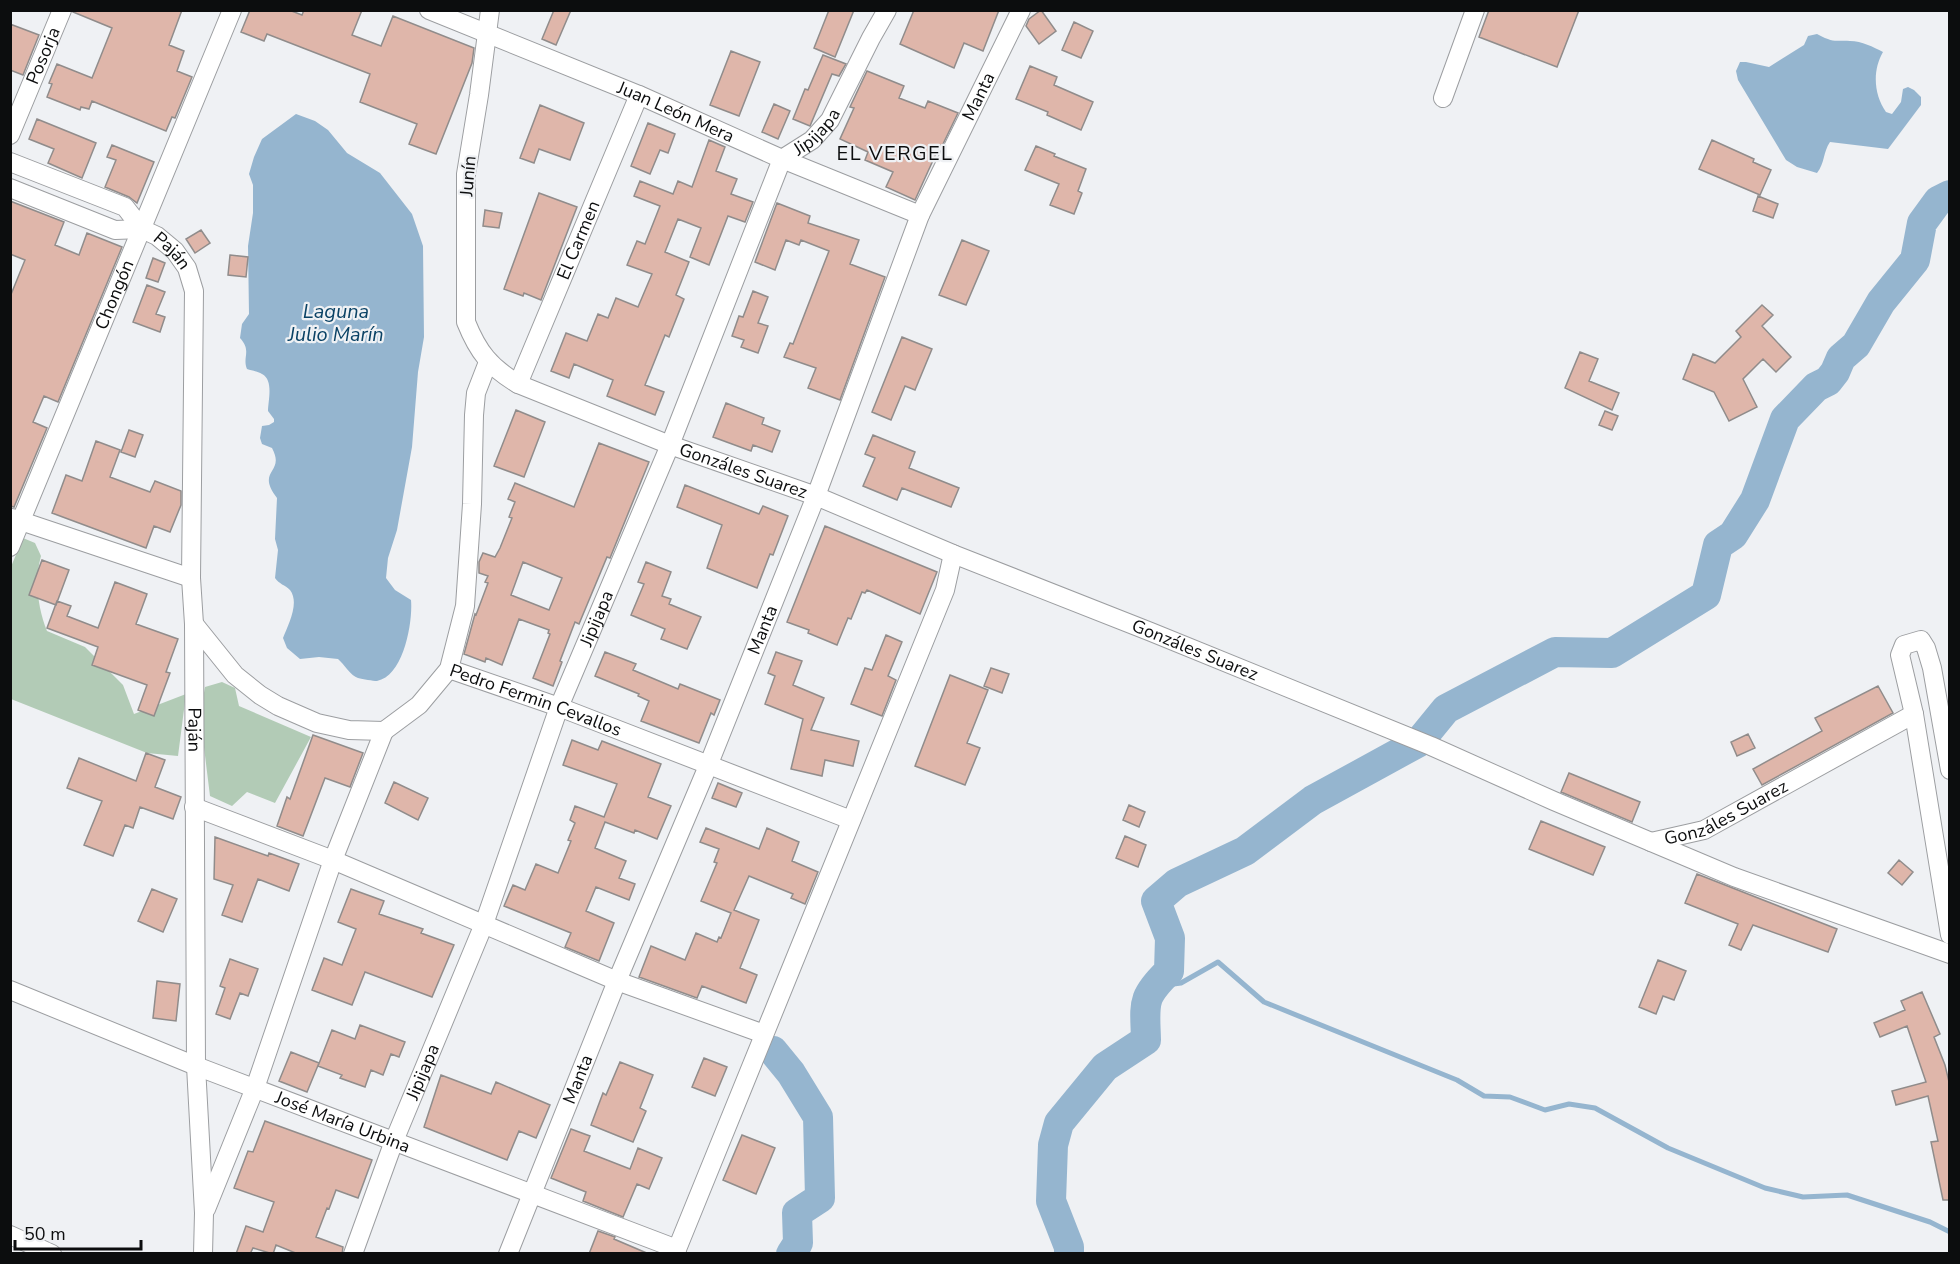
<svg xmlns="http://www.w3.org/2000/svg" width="1960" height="1264" viewBox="0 0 1960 1264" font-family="'Nunito Sans',sans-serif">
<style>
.green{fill:#b2cbb6}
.water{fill:#95b5cf}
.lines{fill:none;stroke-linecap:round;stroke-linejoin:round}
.stream{stroke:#95b5cf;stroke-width:5}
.river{stroke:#95b5cf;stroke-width:30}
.building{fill:#dfb6aa;stroke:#908c8b;stroke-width:1.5;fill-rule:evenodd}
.minor-casing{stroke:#9c9ea1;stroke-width:20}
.minor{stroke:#fff;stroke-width:18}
.labels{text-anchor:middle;stroke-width:4.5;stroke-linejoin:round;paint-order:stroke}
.street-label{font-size:18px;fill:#0c0d0e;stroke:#eff1f4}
.neighbourhood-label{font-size:20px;letter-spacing:1.5px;fill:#0c0d0e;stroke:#eff1f4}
.water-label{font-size:20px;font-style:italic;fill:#0a4265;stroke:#eff1f4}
</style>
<rect width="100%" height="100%" fill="#eff1f4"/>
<!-- green -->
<path class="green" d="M23,538L35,543L41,556C34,581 38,608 47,631L85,647L123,685L134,714L186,694L178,756L147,753L11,699L10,569Z
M222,682L235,688L239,706L311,737L275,803L247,792L232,806L210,796L200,715L205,687Z"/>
<!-- water -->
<path class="water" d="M1817,34C1834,43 1833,40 1850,41C1862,41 1873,47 1883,52C1872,71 1874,95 1886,112L1892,114L1901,102L1903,89L1908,87L1914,90L1921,97V105L1888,149L1830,142C1823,152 1825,163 1817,173L1797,167L1786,160L1738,80L1736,71L1740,62H1746L1769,67L1804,45L1808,36Z
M296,114L315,121L328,130L347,153L380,173L412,214L423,246L424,337L418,372L412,447L397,530L388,558L386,578L395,590L411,600C413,621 404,676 377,681C373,681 363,679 358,678C351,676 344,664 338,659L319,657L300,659L287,648L283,638C288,625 300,603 290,590C285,585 279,584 275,578L278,550L275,539L277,498C255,469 286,474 272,448L262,444L260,438L262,426L269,425L274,422V419L268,411C268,401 274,380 262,374C258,371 252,371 247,369C242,357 252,351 240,338L242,324L249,314L248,246L253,213V185L249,174L254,157L262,139Z"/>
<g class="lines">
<!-- stream -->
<path class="stream" d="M1152,987L1181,983L1218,962L1264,1002L1457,1080L1484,1096L1510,1097L1545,1110L1569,1104L1595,1108L1668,1148L1765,1188L1803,1197L1847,1195L1930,1222L1950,1232"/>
<!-- river -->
<path class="river" d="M773,1051L791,1073L818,1117L820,1198L797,1213L798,1243L791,1254
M1069,1254V1247L1051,1201L1053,1145L1059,1123L1105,1067L1146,1040C1145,1003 1141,998 1169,971L1170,938L1156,901L1177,883L1245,851L1313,800L1419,742L1446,709L1555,652L1612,653L1706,595L1718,545L1733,535L1755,500L1785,419L1816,387L1828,381L1835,372L1841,358L1856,345L1881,302L1915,260L1922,223L1938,201L1950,195"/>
</g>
<!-- building -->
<path class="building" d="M73,10H182L169,45L184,51L177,71L192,77L175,118L172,117L166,131L92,101L89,109L81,107L80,110L47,97L52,84L49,83L57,64L92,78L112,28L73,12Z
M250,10H289L302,15L304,10H362L352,35L381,46L393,16L474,48L472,63L436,154L409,144L417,124L360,102L370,74L267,34L264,41L241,32Z
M554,10H571L556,45L542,39Z
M829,10H854L835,57L814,48Z
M914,10H999L983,51L964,43L954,68L900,44Z
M1041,10L1056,31L1039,44L1026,26L1029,19Z
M1489,10H1579L1557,67L1479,37Z
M1074,22L1093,31L1081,58L1062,50Z
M10,24L39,35L23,75L10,70Z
M731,51L760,62L739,116L710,105Z
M823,55L846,64L839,76L832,74L810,126L793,119L805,89L808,90Z
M1030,66L1057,77L1054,85L1093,102L1081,130L1047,115L1048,112L1016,99Z
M867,71L904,86L899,98L925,108L928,101L958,113L942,146L940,145L915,200L886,187L893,172L865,160L868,152L840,139L854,108L850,107Z
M774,104L790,111L778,139L762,132Z
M540,105L584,123L570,160L539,149L534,163L520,158Z
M37,119L96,143L82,178L48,163L54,149L29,139Z
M648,123L675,134L668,153L660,150L650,174L631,166Z
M709,140L725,147L716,171L737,179L731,194L753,202L745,222L728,216L709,265L690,257L701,228L678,219L665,252L689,262L676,295L684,299L669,337L665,335L645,385L664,392L655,415L607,396L613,380L574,364L569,378L551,371L566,333L587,341L598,314L608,318L616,298L638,307L652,274L627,265L637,241L645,244L660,206L634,196L640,181L673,194L678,181L692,187Z
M1712,140L1754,159L1753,162L1771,170L1760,195L1699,169Z
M112,145L154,162L137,203L129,197L105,187L116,160L107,157Z
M1036,146L1055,154L1054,156L1086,169L1078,191L1082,193L1074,214L1050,205L1059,184L1025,170Z
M539,193L577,207L541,300L524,293L523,296L504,289Z
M1758,196L1778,204L1773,218L1753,211Z
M10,201L64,222L55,245L79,255L87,233L122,247L58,402L44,396L33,422L47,428L14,507L10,506V297L25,260L10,254Z
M777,203L810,216L808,223L859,240L850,264L885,277L840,400L808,388L816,368L784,357L790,343L793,344L829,251L801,240L799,245L786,240L775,270L755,262Z
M485,210L502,213L499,228L483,226Z
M201,230L210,243L195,253L186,239Z
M962,240L989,251L966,305L939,295Z
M230,255L248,257L246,277L228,275Z
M153,258L165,263L158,282L146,278Z
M147,285L165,292L156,314L165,317L160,332L133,322Z
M753,291L768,297L758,323L768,326L758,353L741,347L744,340L732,336L739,316L743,317Z
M1762,305L1773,315L1762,326L1791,357L1776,372L1763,359L1743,379L1757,407L1729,421L1714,392L1683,379L1693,354L1715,363L1741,337L1736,331Z
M902,337L932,349L915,390L905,386L891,420L872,412Z
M1580,352L1598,359L1589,381L1619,393L1612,410L1565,388Z
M726,403L764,418L762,424L780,431L772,452L753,445L751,451L713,437Z
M516,410L545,422L524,477L494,466Z
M1605,411L1618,416L1612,430L1599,425Z
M129,430L143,435L135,457L121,452Z
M873,435L915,452L909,468L959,488L951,507L902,488L897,500L863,486L875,458L865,454Z
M96,441L120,450L110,477L150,492L155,481L181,491V505L170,532L154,526L146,548L52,513L66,475L82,481Z
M599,443L649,462L610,558L607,557L579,624L575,622L560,661L562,662L553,686L533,678L550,634L548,633L549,630L519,619L502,665L486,658L485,662L464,654L475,614L476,615L488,583L485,582L488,576L479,573V562L483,553L495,557L500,548L512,518L509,517L515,502L508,499L515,483L574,507ZM523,562L562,578L549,610L511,595Z
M685,485L759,514L763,506L788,516L773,555L770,554L757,588L707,568L722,525L677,507Z
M825,526L937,572L920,614L867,590L865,593L862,592L851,619L848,618L837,645L808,633L809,630L787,622Z
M42,560L69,570L56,605L29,595Z
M646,562L671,572L662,596L671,599L669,604L701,617L687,649L661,639L665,629L631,615L644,584L638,582Z
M115,582L147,594L136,624L178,639L166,672L170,673L154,716L138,710L147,685L92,665L98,647L47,628L57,601L71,606L67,616L98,628Z
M886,635L902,642L888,676L896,680L882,716L851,704L865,668L872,670Z
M605,652L636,664L633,670L678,689L680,684L720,700L714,715L711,713L699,743L641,721L649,701L638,696L639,694L595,676Z
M776,652L802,661L793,685L824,698L811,730L859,741L853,766L825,760L822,776L791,769L803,719L765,704L775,676L768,673Z
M991,668L1009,674L1002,693L984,686Z
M950,675L988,690L967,743L980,748L965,785L915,766Z
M1878,686L1893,713L1762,785L1753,769L1822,731L1815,718Z
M1748,734L1755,748L1737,756L1731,742Z
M313,735L363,753L350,787L325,778L303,836L277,826L287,797L290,799Z
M572,740L598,750L602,741L661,764L648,797L671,806L657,839L635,830L634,833L605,822L595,848L626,861L619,878L635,884L629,900L596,887L586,911L614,923L599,961L565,947L571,933L504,906L513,885L525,890L536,864L558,873L571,841L568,840L575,823L570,820L575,806L604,817L617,784L563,765Z
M146,753L165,760L155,787L181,797L173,819L140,807L133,828L125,825L113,856L84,845L102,801L67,788L79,758L136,781Z
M1569,773L1640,802L1632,822L1561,792Z
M394,782L428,798L418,820L385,803Z
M718,783L742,793L736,807L712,798Z
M1129,805L1145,812L1139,827L1123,820Z
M1541,821L1605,847L1593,875L1529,849Z
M706,828L759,849L767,828L799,842L792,861L818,872L805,904L791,898L793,894L749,876L734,910L759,920L740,968L757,975L746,1003L702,986L697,998L639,977L651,946L685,960L696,933L717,942L719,937L721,938L731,913L701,901L717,863L714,862L719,849L700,842Z
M1125,836L1146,845L1138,867L1116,858Z
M215,837L268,856L269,853L299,864L289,891L258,879L242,922L222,915L233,885L214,879Z
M1899,860L1913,872L1902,885L1888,873Z
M1697,874L1837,929L1828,952L1753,925L1741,950L1729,945L1738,924L1685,903Z
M152,889L177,899L163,932L138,921Z
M351,889L384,901L379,914L423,929L421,933L454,945L432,997L365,972L352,1005L312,990L324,958L342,965L356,929L338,922Z
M230,959L258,969L248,996L240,993L230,1019L216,1014L225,988L220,986Z
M1658,960L1686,971L1674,1000L1663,996L1656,1014L1639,1007Z
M157,981L180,984L176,1021L153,1018Z
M1922,992L1940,1034L1934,1037L1945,1065L1950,1086V1200H1943L1931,1142L1938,1141L1928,1096L1896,1105L1892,1091L1926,1082L1907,1026L1880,1037L1874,1023L1905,1010L1901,1001Z
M360,1025L405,1042L399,1057L391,1054L383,1075L371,1070L365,1087L340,1078L342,1075L318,1066L332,1030L355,1039Z
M291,1052L319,1063L307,1092L279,1081Z
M704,1058L727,1067L715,1096L692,1087Z
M620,1062L653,1075L640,1108L646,1111L633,1142L591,1125L603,1093L606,1095Z
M441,1075L491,1094L496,1082L550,1105L536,1138L519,1131L507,1160L424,1127Z
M265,1121L372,1160L358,1198L336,1190L329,1209L327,1208L316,1237L343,1247L342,1254H298L276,1245L273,1254L253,1248L250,1254H236L246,1226L263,1232L274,1202L234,1188L248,1151L253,1152Z
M571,1129L590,1136L584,1151L630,1169L638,1148L662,1158L649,1189L637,1184L623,1217L583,1201L586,1192L551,1178Z
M742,1135L775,1148L756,1194L723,1180Z
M598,1231L615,1237L614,1239L649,1254H589Z"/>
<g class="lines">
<defs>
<g id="minor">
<path id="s1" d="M429,10L639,95L782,159L920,215"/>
<path id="s2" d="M490,10L479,95L466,174V322C478,352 490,367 518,384L670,445L816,496L953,554L1151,632L1431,746L1554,801L1734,877L1950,954"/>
<path d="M1443,98L1475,10"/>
<path id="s3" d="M10,135L62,10"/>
<path id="s4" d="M10,162L125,207L142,229L157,236L175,251L187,268L194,291L191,578L194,624L196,1066L204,1213L203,1254"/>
<path d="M10,188L115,230L142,229"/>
<path id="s5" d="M518,384L639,95"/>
<path d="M12,518L191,578"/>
<path id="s6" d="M10,547L232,10"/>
<path d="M194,624L235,675L260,695L278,706L317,723L349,730L384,731L419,705L449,669L465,606L472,504L474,415L476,393L488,362"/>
<path id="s7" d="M449,669L559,707L851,820"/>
<path d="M1950,770L1932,668L1926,648L1921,640L1904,645L1900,655L1914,714L1950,935"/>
<path d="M194,807L333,860L617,981L764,1034"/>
<path id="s8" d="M1651,842L1704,830L1914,714"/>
<path id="s9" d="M10,990L196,1066L677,1249"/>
<path d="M206,1209L255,1088L333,860L384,731"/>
<path d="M10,1235L52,1254"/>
<path id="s10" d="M353,1254L394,1141L484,924L559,707L670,445L782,159L812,140L830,120L871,38L887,10"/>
<path id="s11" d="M508,1254L617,981L708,766L816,496L920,215L1021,10"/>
<path d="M675,1254L945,590L953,554"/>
</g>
</defs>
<!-- minor casing -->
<use href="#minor" class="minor-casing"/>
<!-- minor -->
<use href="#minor" class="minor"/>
</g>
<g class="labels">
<!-- street labels -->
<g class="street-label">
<text dy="6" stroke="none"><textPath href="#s3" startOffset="86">Posorja</textPath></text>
<text dy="6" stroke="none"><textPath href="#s11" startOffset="1250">Manta</textPath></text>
<text dy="6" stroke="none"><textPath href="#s1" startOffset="267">Juan León Mera</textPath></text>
<text dy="6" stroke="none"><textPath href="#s10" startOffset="1221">Jipijapa</textPath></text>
<text transform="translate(468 176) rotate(-85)" y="6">Junín</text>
<text dy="6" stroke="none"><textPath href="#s5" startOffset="156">El Carmen</textPath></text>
<text dy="6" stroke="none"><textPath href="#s4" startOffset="189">Paján</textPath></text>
<text dy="6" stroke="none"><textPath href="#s6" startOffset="273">Chongón</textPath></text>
<text dy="6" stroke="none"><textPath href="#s2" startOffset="638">Gonzáles Suarez</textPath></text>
<text dy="6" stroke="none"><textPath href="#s10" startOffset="681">Jipijapa</textPath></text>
<text dy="6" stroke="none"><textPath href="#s11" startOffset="674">Manta</textPath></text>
<text dy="6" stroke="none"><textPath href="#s2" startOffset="1124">Gonzáles Suarez</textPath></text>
<text dy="6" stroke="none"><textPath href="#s7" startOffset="92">Pedro Fermin Cevallos</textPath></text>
<text dy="6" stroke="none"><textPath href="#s4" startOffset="675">Paján</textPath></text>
<text dy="6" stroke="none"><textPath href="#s8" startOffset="81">Gonzáles Suarez</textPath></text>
<text dy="6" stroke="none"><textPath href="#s10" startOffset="195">Jipijapa</textPath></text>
<text dy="6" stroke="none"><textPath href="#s11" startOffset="188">Manta</textPath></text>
<text dy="6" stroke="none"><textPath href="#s9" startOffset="358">José María Urbina</textPath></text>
</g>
<!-- neighbourhood labels -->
<g class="neighbourhood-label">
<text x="895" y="160">EL VERGEL</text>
</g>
<!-- water labels -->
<g class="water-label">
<text x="336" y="318">Laguna<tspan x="336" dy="23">Julio Marín</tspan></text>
</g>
</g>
<!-- border -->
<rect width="1960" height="1264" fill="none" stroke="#0c0d0e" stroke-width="24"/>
<!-- scale -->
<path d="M15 1240v9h126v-9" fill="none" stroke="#0c0d0e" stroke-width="3"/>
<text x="24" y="1240" font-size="18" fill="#0c0d0e" stroke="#eff1f4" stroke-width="4.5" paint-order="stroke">50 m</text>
</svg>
